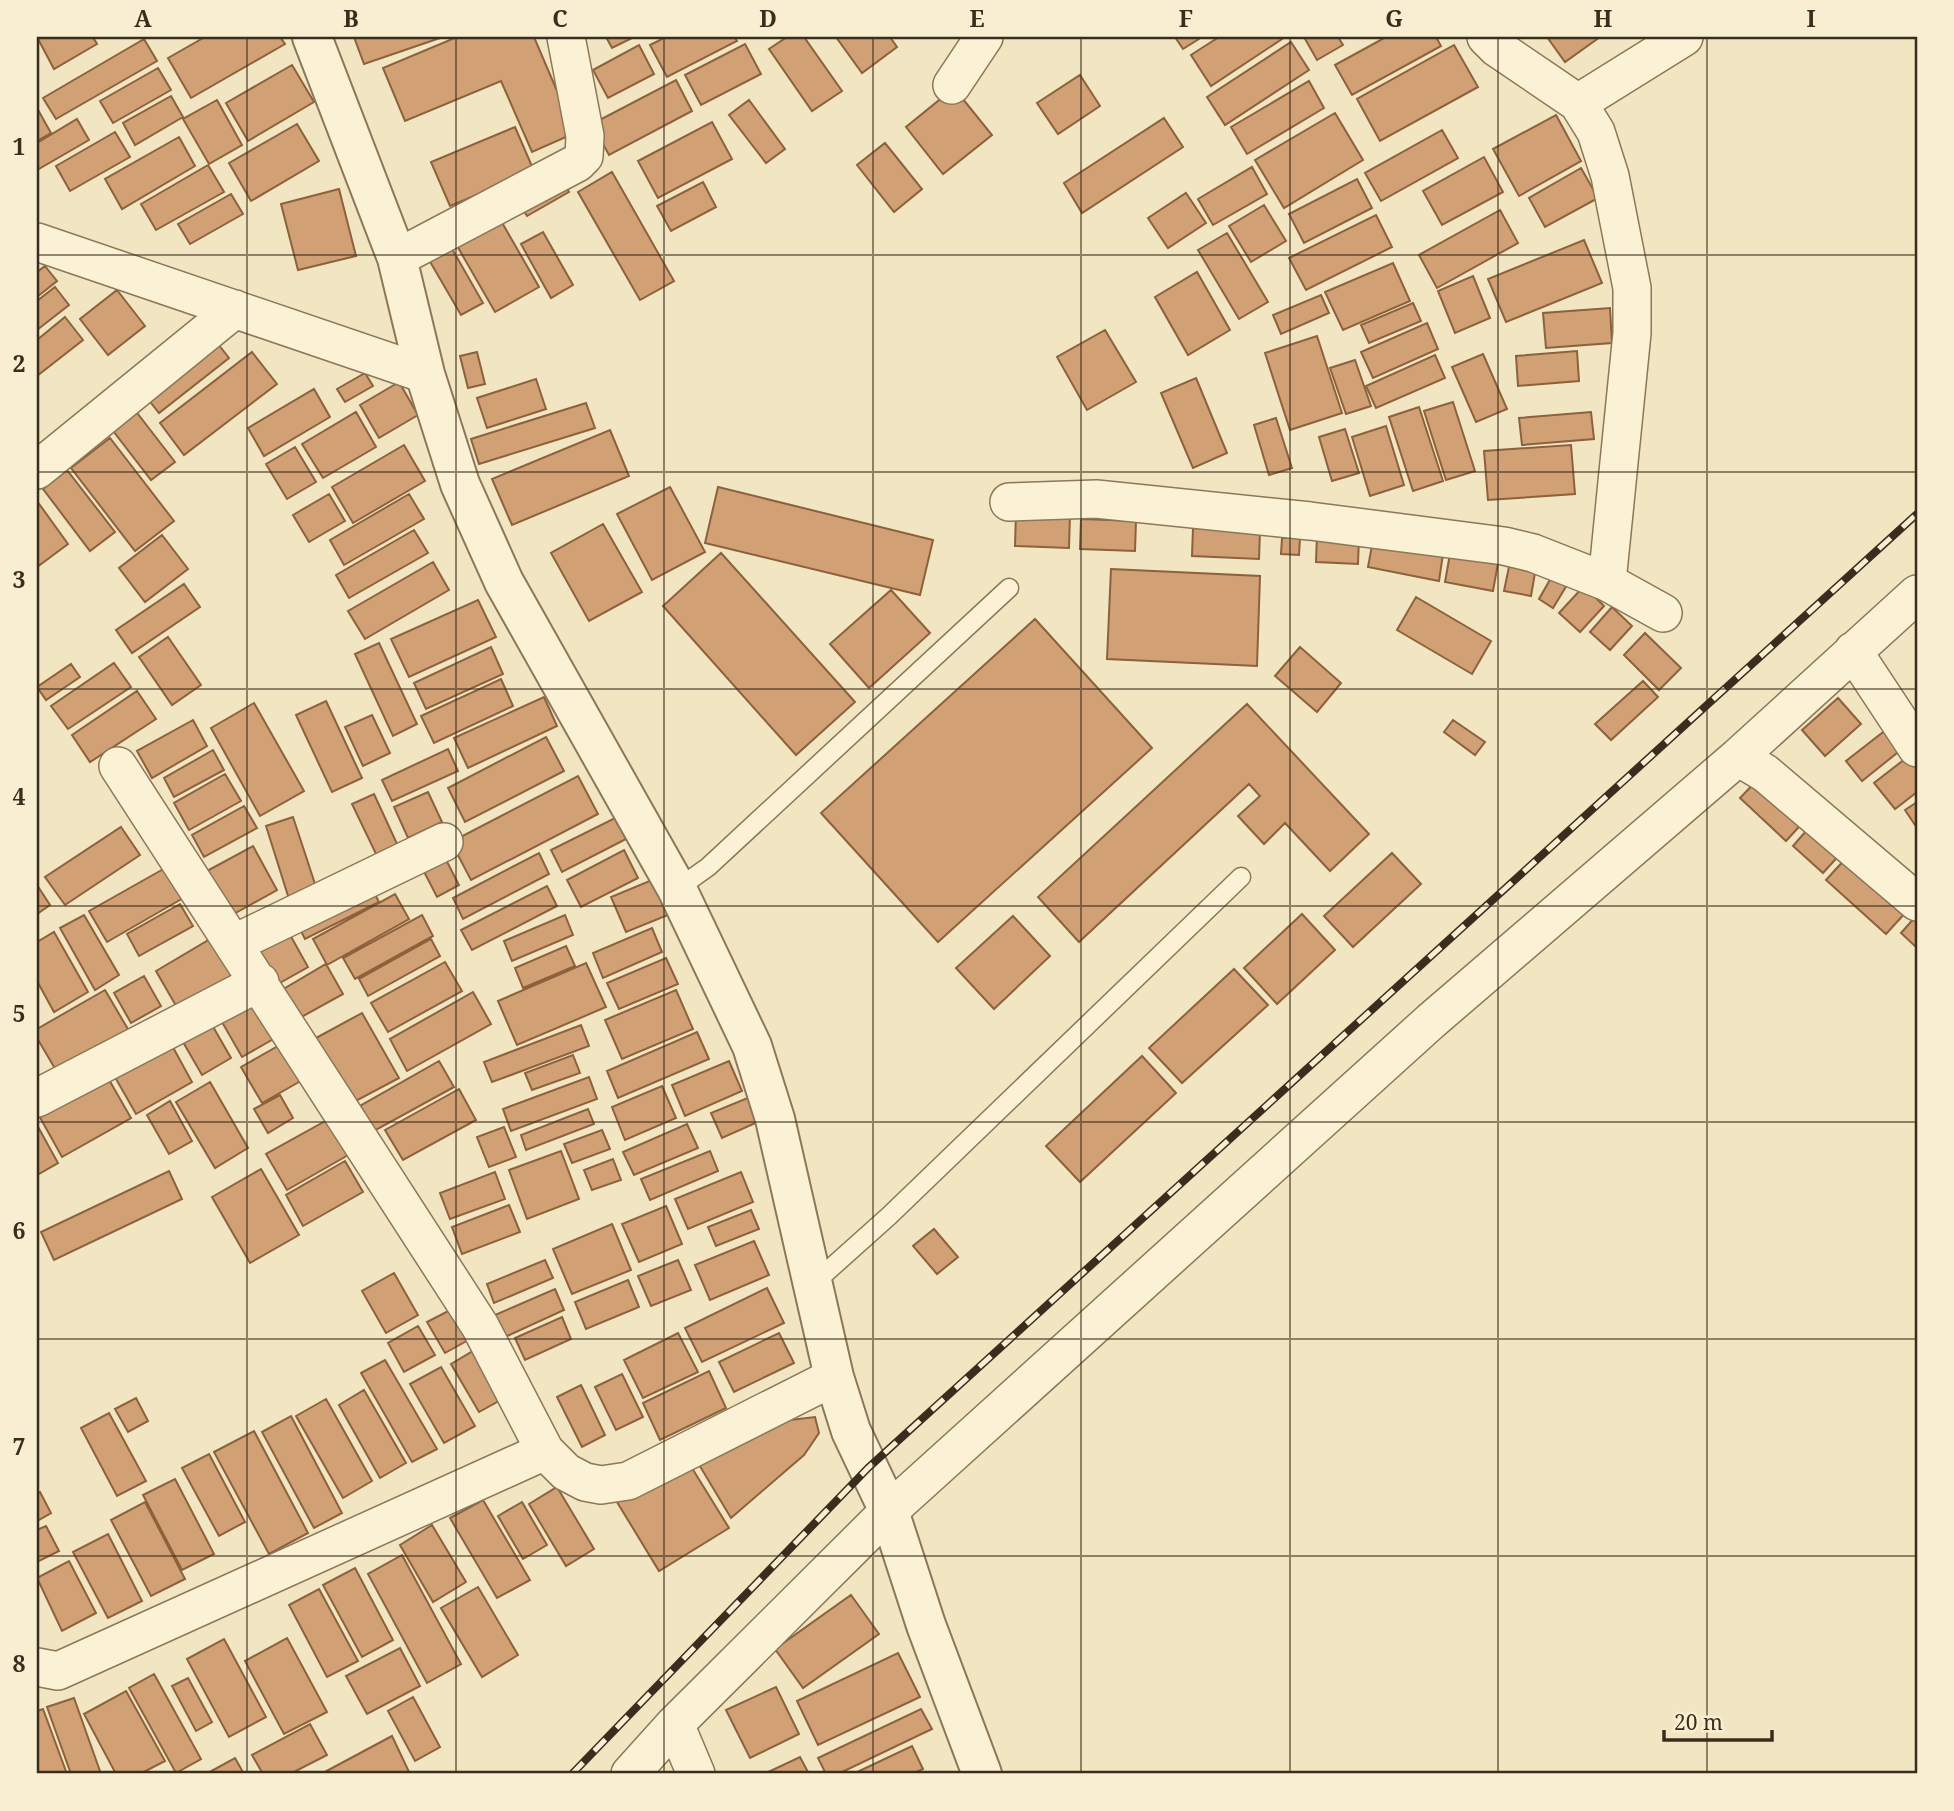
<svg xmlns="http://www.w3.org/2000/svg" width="1954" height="1811" viewBox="0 0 1954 1811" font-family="'Noto Serif',serif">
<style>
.building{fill:#d1a175;stroke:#8d613c;stroke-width:2}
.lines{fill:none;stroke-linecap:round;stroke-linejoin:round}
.service-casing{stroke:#8c7758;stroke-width:21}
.minor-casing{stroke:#8c7758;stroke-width:40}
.tertiary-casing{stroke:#8c7758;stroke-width:42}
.service{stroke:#fbf2d6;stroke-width:18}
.minor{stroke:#fbf2d6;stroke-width:37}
.tertiary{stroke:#fbf2d6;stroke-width:38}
.rail-casing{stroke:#3b2d1d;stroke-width:8}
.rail{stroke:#f8efd2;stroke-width:5;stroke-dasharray:16;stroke-linecap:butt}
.grid{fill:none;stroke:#3b2d1d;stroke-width:2;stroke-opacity:0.55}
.neatline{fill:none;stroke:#3b2d1d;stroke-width:2.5}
.grid-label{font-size:23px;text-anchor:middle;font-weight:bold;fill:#3b2d1d}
</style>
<rect width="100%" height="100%" fill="#f1e5c2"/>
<!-- building -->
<path class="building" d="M37,37H93L97,44L54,69Z
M205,37H280L285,44L191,98L168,58Z
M354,37H443L364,64Z
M457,37H534L575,133L532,152L501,81L405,121L383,68Z
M606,37H634L612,48Z
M666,37H734L737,41L667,77L650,45Z
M787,37H804L842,91L812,111L769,49Z
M836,37H890L897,47L862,73Z
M1175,37H1202L1183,49Z
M1219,37H1285L1211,86L1191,55Z
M1304,37H1338L1343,45L1317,60Z
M1386,37H1436L1441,46L1352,95L1335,65Z
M1547,37H1600L1565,62Z
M144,39L157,61L56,119L43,98Z
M1291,42L1309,70L1225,125L1207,97Z
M745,44L761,74L701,105L685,75Z
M639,45L654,74L608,98L593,70Z
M1454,45L1478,87L1380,141L1357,99Z
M292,65L314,102L248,141L226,103Z
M158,68L171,90L113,123L100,101Z
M1080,75L1100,106L1058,134L1037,103Z
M676,80L692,111L609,155L592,124Z
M1309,81L1324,108L1247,154L1231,127Z
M954,88L992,135L943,174L906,127Z
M171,96L183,117L135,145L123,123Z
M217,100L242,145L209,164L183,119Z
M749,100L785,149L766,163L729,115Z
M37,108L51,133L37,141Z
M1335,113L1363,160L1284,208L1255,160Z
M1556,115L1581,161L1519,196L1493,149Z
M1164,118L1183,147L1082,213L1064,183Z
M77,119L89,140L37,170V143Z
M712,122L732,159L658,198L638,161Z
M297,124L319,161L251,201L229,163Z
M515,127L534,171L450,206L431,162Z
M1442,130L1458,158L1381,201L1365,173Z
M115,132L130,157L70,191L56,166Z
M179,137L195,166L122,209L105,179Z
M885,143L922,189L894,212L857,165Z
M1484,157L1503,192L1442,225L1423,191Z
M208,165L224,192L156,230L141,204Z
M1252,167L1267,194L1213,225L1198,199Z
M1581,168L1598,198L1545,227L1529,198Z
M612,172L674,281L640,300L578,192Z
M560,177L569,192L527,216L518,201Z
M1357,179L1372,208L1304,243L1289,214Z
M703,182L716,207L671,231L657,206Z
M339,189L356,256L298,270L281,204Z
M1186,193L1206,223L1168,248L1148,218Z
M231,194L243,214L190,244L178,224Z
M1264,205L1286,241L1251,262L1229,226Z
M1500,210L1518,243L1437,288L1419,255Z
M496,212L539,287L495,312L452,237Z
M1376,215L1392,247L1306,290L1289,258Z
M543,232L573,285L551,298L521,244Z
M1227,233L1268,302L1239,319L1198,250Z
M447,240L483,303L461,315L425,253Z
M1584,240L1602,283L1506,322L1488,279Z
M1393,263L1410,301L1343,330L1325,292Z
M45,266L57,281L37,297V272Z
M1197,272L1230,330L1188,355L1155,297Z
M1473,276L1490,318L1455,333L1438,291Z
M55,287L69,305L37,330V301Z
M117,290L145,326L108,355L80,319Z
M1321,295L1329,313L1281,334L1273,315Z
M1413,303L1421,321L1369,343L1361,325Z
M1610,308L1612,343L1546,348L1543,313Z
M65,317L83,340L37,376V340Z
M1427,323L1438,349L1373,378L1361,352Z
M1105,330L1136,382L1087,410L1057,357Z
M211,335L229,358L159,413L141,390Z
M1317,336L1342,413L1290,430L1265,353Z
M1577,351L1579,381L1518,386L1516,356Z
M252,352L277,384L184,455L160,423Z
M477,352L485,384L468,388L460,356Z
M1483,354L1507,409L1476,422L1452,367Z
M1435,355L1445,378L1376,408L1366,386Z
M1355,360L1371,406L1346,414L1330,368Z
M365,373L373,386L345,402L337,389Z
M1196,378L1227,453L1193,468L1161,393Z
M536,379L546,409L487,428L477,398Z
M399,382L418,415L379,438L360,405Z
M314,389L330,417L264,456L248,428Z
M1453,402L1475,471L1446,480L1424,411Z
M586,403L595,428L479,464L471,439Z
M131,405L175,462L151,480L107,423Z
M1419,407L1443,481L1413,491L1389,417Z
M356,412L376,447L323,478L302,444Z
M1591,412L1594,439L1522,445L1519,418Z
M1276,418L1292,468L1269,475L1254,425Z
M1386,426L1404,485L1370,496L1352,437Z
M1345,429L1359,473L1332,481L1319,437Z
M610,430L629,476L512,525L492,479Z
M110,438L174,521L135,551L71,468Z
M404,445L425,481L353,523L332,487Z
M1571,445L1575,494L1488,500L1484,451Z
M295,447L316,482L287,499L266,464Z
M67,470L115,532L90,551L43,489Z
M670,487L705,552L652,580L617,514Z
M718,487L933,540L920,595L705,543Z
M329,494L345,521L309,542L293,515Z
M409,494L424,519L344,565L330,540Z
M37,501L68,544L37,567Z
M1016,512L1070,514L1069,548L1015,546Z
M1081,519L1136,521L1135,551L1080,549Z
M603,524L642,592L589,621L551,553Z
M1193,528L1260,531L1259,559L1192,556Z
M414,530L428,553L349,598L336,575Z
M162,535L188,569L145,602L119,568Z
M1317,535L1359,537L1358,564L1316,562Z
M1282,538H1300L1299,555L1281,554Z
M1373,540L1443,554L1439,581L1368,567Z
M721,553L855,702L796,755L663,606Z
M1450,554L1498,563L1493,591L1445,582Z
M433,562L449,590L365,639L348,611Z
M1510,562L1536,567L1531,596L1504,591Z
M1111,569L1260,576L1257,666L1107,659Z
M1555,571L1570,580L1553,608L1539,599Z
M184,584L200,607L132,653L116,630Z
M1584,586L1604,606L1580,632L1559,613Z
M891,590L930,633L869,688L830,644Z
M1416,597L1491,641L1472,674L1397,630Z
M478,600L496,637L409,677L391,639Z
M1612,607L1632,626L1610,650L1590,632Z
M1035,619L1152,748L938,942L821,813Z
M1645,633L1681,668L1659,690L1624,655Z
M168,637L201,685L172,705L139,657Z
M379,643L417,724L393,736L355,654Z
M491,647L503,674L426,709L414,683Z
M1300,647L1341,683L1317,712L1275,676Z
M114,663L131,687L68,729L51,706Z
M71,664L80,677L46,700L37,687Z
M501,679L513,706L434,743L421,716Z
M1643,681L1658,697L1611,740L1595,724Z
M137,691L156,719L90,762L72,735Z
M544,697L557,726L468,768L454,738Z
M1838,698L1861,724L1825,756L1802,730Z
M326,701L362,778L332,792L296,715Z
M254,703L304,791L260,816L211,728Z
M1247,704L1369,834L1330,871L1285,823L1264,844L1238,816L1260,796L1249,784L1079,942L1038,897Z
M372,715L390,753L363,766L345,727Z
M193,720L207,746L152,778L137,751Z
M1453,720L1485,742L1475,755L1444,732Z
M1891,726L1907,745L1862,781L1846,761Z
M546,737L564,771L465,822L448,788Z
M448,749L458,771L392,801L382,780Z
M213,750L224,770L174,797L164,778Z
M1910,755L1917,764V792L1895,809L1874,783Z
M225,774L241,801L189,830L174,803Z
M1762,775L1808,817L1786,841L1740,798Z
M578,776L598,814L471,880L451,842Z
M428,792L442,822L408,838L394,807Z
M374,794L398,846L377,856L352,804Z
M1917,802V828L1905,810Z
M244,806L257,828L204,857L192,835Z
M293,817L317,890L289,899L266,826Z
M615,818L626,839L562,872L551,850Z
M1813,823L1843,851L1823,873L1793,846Z
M121,827L140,855L65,905L45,877Z
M253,846L277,890L232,915L207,871Z
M441,850L459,885L437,897L419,862Z
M624,850L638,878L581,907L567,880Z
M539,853L549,874L463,919L453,898Z
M1392,853L1421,884L1353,947L1324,916Z
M1847,857L1907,911L1886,934L1826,880Z
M167,867L185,897L107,942L89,911Z
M368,880L379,902L305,939L294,918Z
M652,880L668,915L626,932L611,897Z
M37,885L50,905L37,914Z
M547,886L557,906L472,950L461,930Z
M395,894L409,919L327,965L313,939Z
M180,904L193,926L139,956L127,934Z
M1302,914L1335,950L1277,1004L1244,968Z
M84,915L119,975L95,990L60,928Z
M422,915L433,936L355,979L343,958Z
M565,915L573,935L512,961L504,941Z
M1917,915V948L1901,933Z
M1013,916L1050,956L994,1009L956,968Z
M284,924L308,967L278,984L254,941Z
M652,928L662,952L603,978L593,953Z
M54,932L88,992L54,1012L37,981V942Z
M212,938L235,980L179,1011L156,971Z
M431,939L440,956L368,996L359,979Z
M566,946L575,966L523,988L515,968Z
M666,958L678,984L619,1009L607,983Z
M445,962L462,991L388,1032L371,1003Z
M586,963L606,1007L517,1045L498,1001Z
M326,964L343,994L296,1020L280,991Z
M1234,969L1268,1005L1182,1083L1149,1048Z
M144,976L161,1006L131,1023L114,993Z
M105,990L129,1031L57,1072L37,1038V1029Z
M676,990L693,1029L622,1059L605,1020Z
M473,992L491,1024L407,1071L390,1039Z
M253,995L277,1037L242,1057L218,1015Z
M362,1013L399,1078L352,1103L316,1038Z
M208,1018L231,1058L202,1075L179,1035Z
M581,1025L589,1046L492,1082L484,1062Z
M697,1032L709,1059L618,1098L607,1071Z
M169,1040L192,1082L136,1114L112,1072Z
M285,1042L306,1078L262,1103L241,1067Z
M573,1055L580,1073L532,1090L525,1073Z
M1142,1056L1176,1093L1080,1182L1046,1146Z
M439,1061L454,1087L374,1131L360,1106Z
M729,1061L742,1091L685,1116L672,1085Z
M104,1071L131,1118L62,1157L37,1112Z
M589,1077L597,1099L511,1131L503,1109Z
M210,1082L248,1148L215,1168L176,1102Z
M662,1086L676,1118L625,1140L612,1107Z
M459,1089L476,1120L403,1160L385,1130Z
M280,1095L293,1118L268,1133L254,1109Z
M750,1097L760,1121L722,1138L711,1113Z
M170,1101L192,1141L169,1154L147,1115Z
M588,1109L594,1124L526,1150L521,1135Z
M329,1119L350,1154L287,1190L266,1154Z
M687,1124L698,1148L634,1175L623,1152Z
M37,1125L58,1163L37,1175Z
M504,1127L516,1157L489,1167L477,1137Z
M602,1130L610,1149L572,1163L564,1144Z
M561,1151L579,1199L527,1219L509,1170Z
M710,1151L718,1171L650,1200L641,1179Z
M613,1159L621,1180L592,1190L584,1170Z
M345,1161L363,1192L303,1226L286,1195Z
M261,1169L299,1235L250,1263L212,1197Z
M169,1171L182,1199L54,1260L41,1232Z
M495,1172L505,1199L450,1219L440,1193Z
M741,1172L753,1202L688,1229L675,1199Z
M509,1205L520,1232L462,1254L452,1227Z
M666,1206L682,1244L639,1262L622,1224Z
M751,1210L759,1229L716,1246L708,1227Z
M612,1224L631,1270L572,1294L553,1249Z
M934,1229L958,1257L937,1274L913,1246Z
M754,1241L769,1275L710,1300L695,1265Z
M545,1260L553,1278L494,1303L487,1284Z
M678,1260L691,1290L651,1306L638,1276Z
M394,1273L418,1315L386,1333L362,1291Z
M628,1280L639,1307L586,1329L575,1302Z
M767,1288L784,1323L702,1362L685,1328Z
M555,1289L564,1310L505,1337L495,1315Z
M454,1308L472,1338L445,1353L427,1322Z
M562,1317L571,1339L525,1360L515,1338Z
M418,1326L435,1355L404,1372L388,1343Z
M678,1333L698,1372L643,1398L624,1360Z
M779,1333L794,1363L734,1392L719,1362Z
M478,1348L506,1397L479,1412L451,1364Z
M385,1360L437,1449L412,1462L361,1373Z
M441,1367L475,1426L444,1443L410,1384Z
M709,1371L726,1408L660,1440L643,1403Z
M622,1374L643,1417L616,1430L595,1387Z
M581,1385L605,1435L582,1447L557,1397Z
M364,1390L406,1463L380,1478L339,1405Z
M136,1398L148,1421L128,1432L115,1409Z
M326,1399L372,1481L343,1498L296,1416Z
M109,1413L146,1481L117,1496L81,1428Z
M291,1416L342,1513L314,1528L262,1432Z
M815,1417L819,1433L804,1455L731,1518L698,1463L773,1422Z
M254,1431L308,1533L269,1554L214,1452Z
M209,1454L245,1522L219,1536L182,1468Z
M687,1460L729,1528L659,1571L617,1502Z
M175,1479L214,1554L182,1570L143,1495Z
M557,1487L594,1549L566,1566L529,1504Z
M40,1492L51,1513L37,1521V1493Z
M483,1500L530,1580L497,1598L450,1518Z
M145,1502L185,1579L151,1596L111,1520Z
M522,1502L547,1545L523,1559L498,1516Z
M432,1525L466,1582L433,1602L400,1545Z
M46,1526L59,1551L37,1562V1530Z
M108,1534L142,1601L108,1618L73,1552Z
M402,1555L461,1664L427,1683L368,1574Z
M69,1561L96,1613L62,1631L37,1578Z
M355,1568L393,1640L362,1657L323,1585Z
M478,1587L518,1655L482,1677L441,1608Z
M319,1589L358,1661L327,1677L289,1605Z
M851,1595L879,1634L803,1688L775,1649Z
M287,1638L327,1712L284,1734L245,1661Z
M224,1639L266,1717L229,1737L187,1659Z
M400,1648L420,1686L367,1714L346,1676Z
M898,1653L920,1697L818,1745L797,1701Z
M154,1674L201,1759L176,1773L129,1688Z
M188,1678L212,1722L196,1731L172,1686Z
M776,1687L799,1734L750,1758L726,1710Z
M126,1691L165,1761L140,1774H116L84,1714Z
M413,1697L440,1747L415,1761L388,1711Z
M74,1698L101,1774H71L47,1707Z
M43,1709L67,1774H37V1711Z
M921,1709L932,1729L838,1774H826L818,1758Z
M310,1724L327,1755L290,1774H263L252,1755Z
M392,1736L410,1774H321Z
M912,1746L923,1769L912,1774H853Z
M800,1757L809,1774H764Z
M235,1758L244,1774H206Z"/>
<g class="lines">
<defs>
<path id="service" d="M677,889L708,867L1009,588
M813,1284L889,1216L1241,877"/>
<path id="minor" d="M1486,37L1497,48L1578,103L1684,37
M952,85L984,37
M37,242L425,374
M397,258L577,163L584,156L585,136L566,37
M37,470L235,309
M1009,502L1096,499L1310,521L1504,546L1533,553L1607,582L1632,333V288L1610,176L1596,132L1578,103
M1607,582L1663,613
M1853,651L1917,748
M1738,757L1765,773L1917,902
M118,766L480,1326L545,1451L566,1472L585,1482L601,1485L628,1481L834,1377
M233,944L444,842
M37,1098L260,982
M37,1667L58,1671L545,1451
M675,1724L696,1774
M630,1774L675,1724L889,1511L1431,1021L1738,757L1917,594"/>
<path id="tertiary" d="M312,37L397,258L425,374L460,484L504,582L677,889L752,1046L775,1119L834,1377L851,1431L889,1511L926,1625L982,1774"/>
</defs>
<!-- service casing -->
<use href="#service" class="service-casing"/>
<!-- minor casing -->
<use href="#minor" class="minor-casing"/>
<!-- tertiary casing -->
<use href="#tertiary" class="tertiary-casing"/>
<!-- service -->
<use href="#service" class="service"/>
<!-- minor -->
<use href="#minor" class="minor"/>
<!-- tertiary -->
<use href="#tertiary" class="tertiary"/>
<defs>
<path id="rail" d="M572,1774L868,1468L1917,514"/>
</defs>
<!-- rail casing -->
<use href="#rail" class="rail-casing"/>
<!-- rail -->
<use href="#rail" class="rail"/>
</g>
<!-- grid -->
<path class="grid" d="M247,37V1774M456,37V1774M664,37V1774M873,37V1774M1081,37V1774M1290,37V1774M1498,37V1774M1707,37V1774M37,255H1917M37,472H1917M37,689H1917M37,906H1917M37,1122H1917M37,1339H1917M37,1556H1917"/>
<!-- border -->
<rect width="1954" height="1811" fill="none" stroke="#f8efd2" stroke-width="77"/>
<!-- scale -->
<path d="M1664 1730v10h108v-10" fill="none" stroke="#3b2d1d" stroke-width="3.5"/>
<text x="1674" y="1730" font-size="21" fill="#3b2d1d" stroke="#f8efd2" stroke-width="5" paint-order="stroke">20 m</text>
<rect x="38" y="38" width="1878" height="1734" class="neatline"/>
<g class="grid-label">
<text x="143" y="27">A</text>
<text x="351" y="27">B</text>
<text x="560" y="27">C</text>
<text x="768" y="27">D</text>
<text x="977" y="27">E</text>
<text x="1186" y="27">F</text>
<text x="1394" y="27">G</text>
<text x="1603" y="27">H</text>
<text x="1811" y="27">I</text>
<text x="19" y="155">1</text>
<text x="19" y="372">2</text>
<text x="19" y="588">3</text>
<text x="19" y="805">4</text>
<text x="19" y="1022">5</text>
<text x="19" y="1239">6</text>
<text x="19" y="1455">7</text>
<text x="19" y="1672">8</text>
</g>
</svg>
